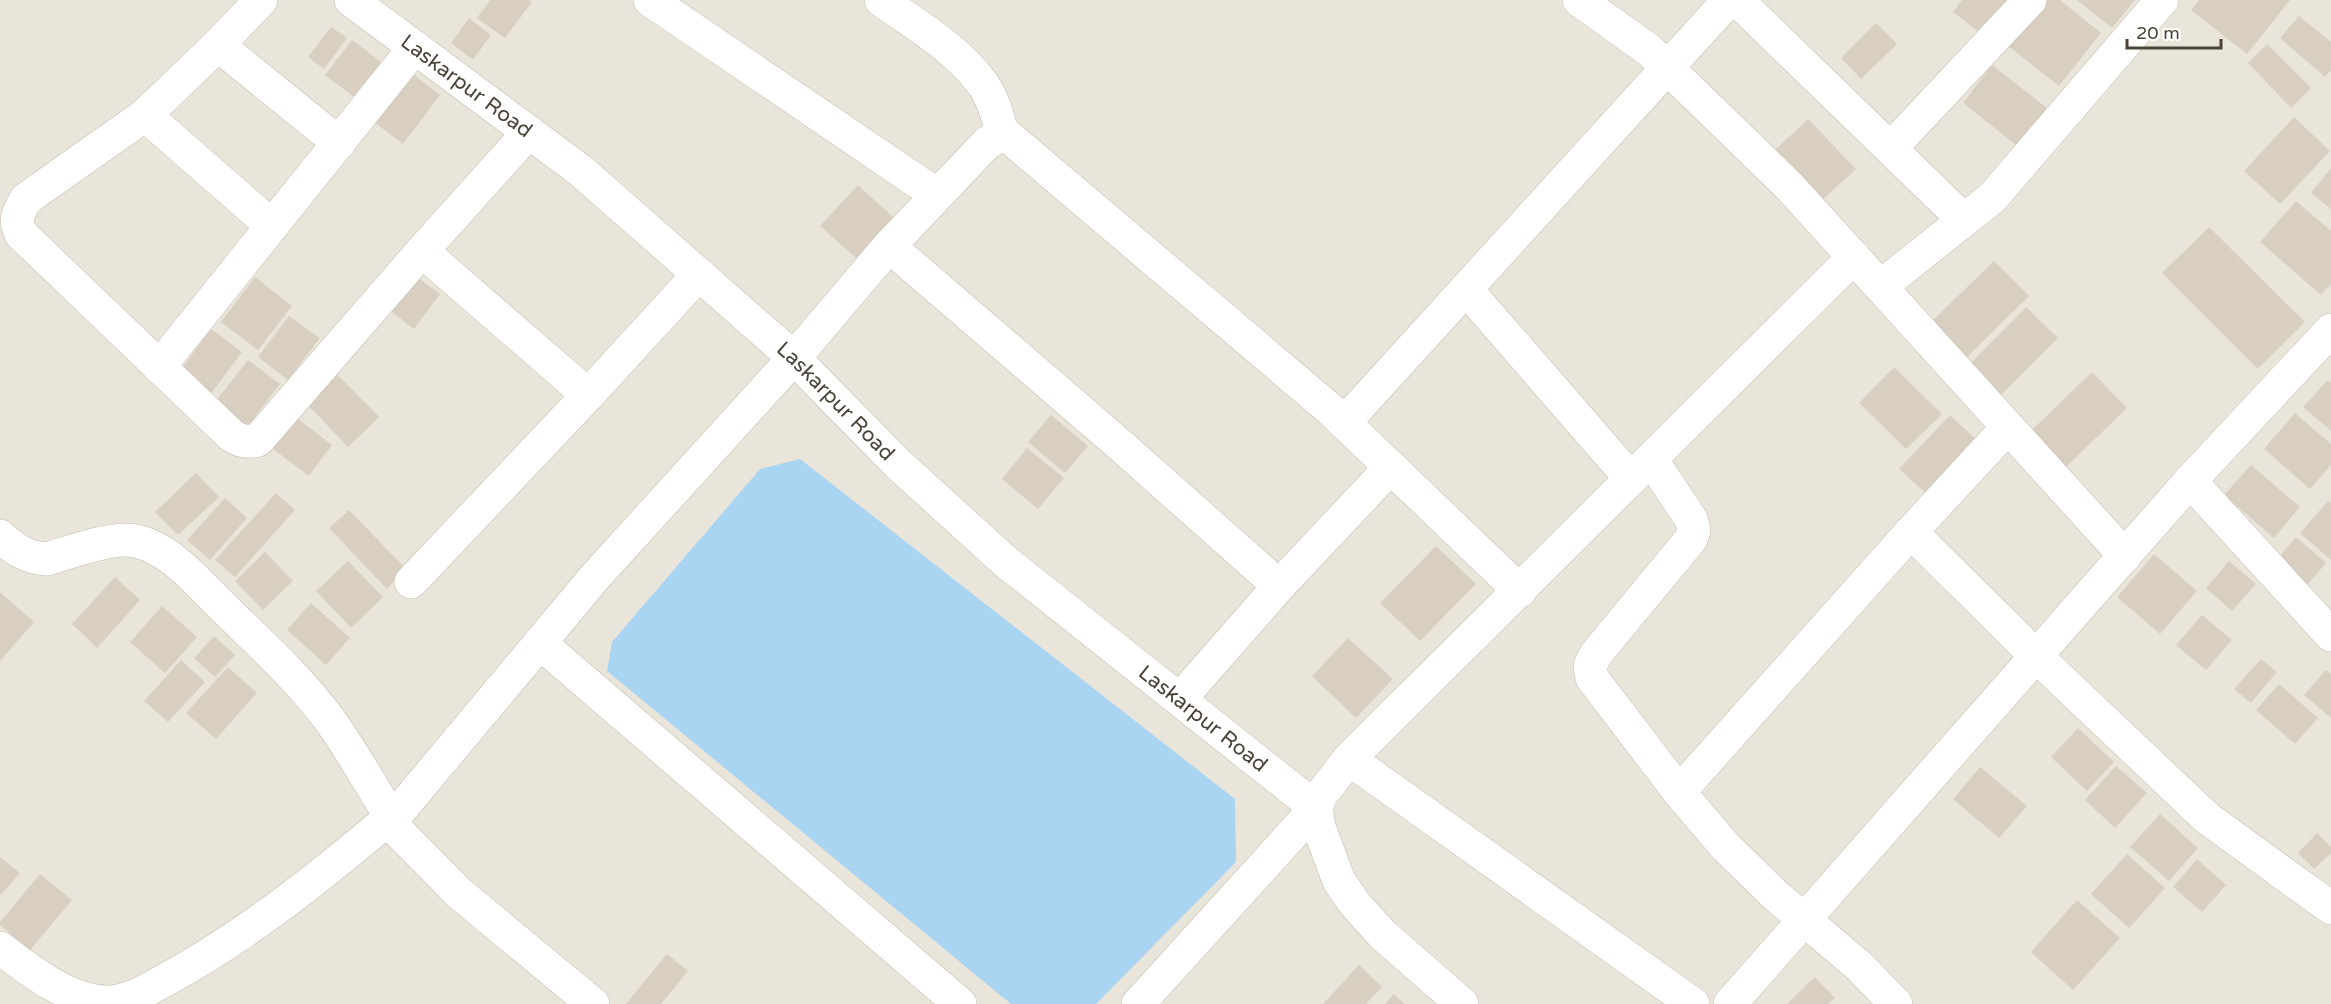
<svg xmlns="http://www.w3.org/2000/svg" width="2331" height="1004" viewBox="0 0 2331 1004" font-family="'Varela Round',sans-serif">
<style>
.residential{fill:#eae5da}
.water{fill:#a9d4f2}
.building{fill:#d8cfc1}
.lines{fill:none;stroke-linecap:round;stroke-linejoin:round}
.minor-casing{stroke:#c2bbae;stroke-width:34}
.minor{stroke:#fff;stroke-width:33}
.labels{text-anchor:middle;stroke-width:6;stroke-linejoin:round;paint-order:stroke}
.street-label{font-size:21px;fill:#4b4439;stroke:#fff}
</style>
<rect width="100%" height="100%" fill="#f6f3ec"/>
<!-- residential -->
<path class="residential" d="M0,0H2331V1004H0Z"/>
<!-- water -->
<path class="water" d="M800,459L1235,799L1236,862L1096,1004H1011L607,671L612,642L760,469Z"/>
<!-- building -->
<path class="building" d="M490,0H529L532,2L505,38L477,18Z
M1962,0H2007L1980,33L1953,12Z
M2037,0H2060L2101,33L2059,86L2003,42Z
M2077,0H2135L2112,28Z
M2199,0H2290L2247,54L2191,10Z
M2299,16L2331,42V70L2325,77L2280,38Z
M469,18L491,35L473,60L451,43Z
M1876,23L1897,44L1861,79L1841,58Z
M331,27L347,38L324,69L308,57Z
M352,40L381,62L354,97L325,75Z
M2267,44L2311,88L2291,108L2248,63Z
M1992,65L2047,108L2016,145L1963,103Z
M407,70L440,95L403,144L370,119Z
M2294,117L2330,151L2280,204L2244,171Z
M1808,119L1856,169L1821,201L1774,151Z
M2331,168V209L2311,193Z
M858,185L893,217L856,258L820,226Z
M2296,201L2331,231V284L2321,295L2260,242Z
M2209,227L2305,322L2258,369L2162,273Z
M1994,261L2029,296L1963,361L1928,325Z
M255,277L292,306L258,350L221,322Z
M418,278L440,294L414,329L392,312Z
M2026,307L2058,338L2001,395L1970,364Z
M289,316L320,338L288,380L258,357Z
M211,329L242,352L210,395L179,372Z
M248,360L280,384L245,430L212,406Z
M1894,367L1942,414L1906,449L1859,403Z
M2092,372L2127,408L2066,467L2031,431Z
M338,375L379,417L348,447L307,404Z
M2328,380L2331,383V431L2303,407Z
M289,412L332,445L309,476L265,443Z
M2295,413L2331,444V465L2310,489L2264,449Z
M1051,415L1088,446L1065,473L1028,442Z
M1950,415L1983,446L1932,499L1899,469Z
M1027,448L1064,478L1038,509L1002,479Z
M2251,465L2300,507L2274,538L2224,495Z
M196,473L219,497L178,535L155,512Z
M276,493L295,510L235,577L215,560Z
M225,498L247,518L210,560L187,540Z
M2328,501L2331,503V560L2300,533Z
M349,510L406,569L387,589L329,528Z
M2296,537L2326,563L2303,590L2273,564Z
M1436,546L1476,584L1420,641L1380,603Z
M265,552L293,581L263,610L235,581Z
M2154,554L2197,591L2160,634L2117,597Z
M348,561L383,597L351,628L316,591Z
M2229,561L2256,584L2232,611L2206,588Z
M115,577L140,600L97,648L72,624Z
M0,592L34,622L0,661Z
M311,603L350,638L326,665L287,630Z
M162,606L197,637L165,673L130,642Z
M2202,615L2232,640L2206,670L2176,645Z
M214,636L235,655L215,677L194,658Z
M1348,638L1393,679L1356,718L1312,676Z
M2261,659L2277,672L2251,703L2234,689Z
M181,660L205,682L168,722L144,701Z
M228,667L257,693L216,739L186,713Z
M2326,670L2331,674V718L2304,695Z
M2279,684L2318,718L2295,744L2256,710Z
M2078,728L2114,762L2087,791L2051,757Z
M2116,766L2147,793L2115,828L2085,800Z
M1980,767L2027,806L1999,838L1953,799Z
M2160,814L2198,848L2169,881L2130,847Z
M2317,833L2331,847V853L2314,869L2298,853Z
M2127,854L2165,888L2129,928L2091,894Z
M0,857L20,873L0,896Z
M2197,859L2226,885L2202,912L2173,887Z
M40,874L72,900L30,950L0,925V922Z
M2077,900L2120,938L2073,990L2031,952Z
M667,954L688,971L661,1004H626Z
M1359,965L1382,987L1366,1004H1323Z
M1815,977L1835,998L1828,1004H1787Z
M1394,994L1405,1004H1385Z"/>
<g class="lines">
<defs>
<g id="minor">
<path d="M261,0L218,45L145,115L26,199C18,213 14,219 21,234L231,435C240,441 247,443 258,440L422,251L588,395L411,582"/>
<path id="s1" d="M351,0L581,171L794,358L897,463L1006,562L1316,808L1138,1004"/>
<path d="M650,0L937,195"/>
<path d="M881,0C916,25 956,48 982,83C993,98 998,116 1002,134"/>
<path d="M1579,0L1649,50L1790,187L2125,556"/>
<path d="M1737,0L1964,220"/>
<path d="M218,45L339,143"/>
<path d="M145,115L272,226"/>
<path d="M1891,148L2030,0"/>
<path d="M889,246L1119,444L1279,586L1180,699"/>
<path d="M422,251L529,132"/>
<path d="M1881,286L1992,198L2162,0"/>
<path d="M1466,289L1631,479"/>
<path d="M159,367L415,47"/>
<path d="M588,395L699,274"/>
<path d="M1344,423L1729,0"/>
<path d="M1651,459L1691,519L1694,530L1691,539L1596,654L1590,666L1592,678L1679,792L1725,846L1774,894L1859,966L1896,1004"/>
<path d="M2190,481L2331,635"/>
<path d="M1911,532L2008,427"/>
<path d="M0,536C14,549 27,558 47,559C71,552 112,536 136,541C173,549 202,588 229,613C263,646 300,680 329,719C350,748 368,780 387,811L392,816L396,815L594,578L794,358L889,246L987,143L1002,134L1009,137L1331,410L1520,591"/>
<path d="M1279,586L1391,467"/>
<path d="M540,643L960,1004"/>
<path d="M1349,759L1693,1004"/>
<path d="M1679,792L1911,532L2037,657L2207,818L2331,908"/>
<path d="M387,820L459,893L593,1004"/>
<path d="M0,948C30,971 72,1004 112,1002C132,1000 150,988 167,979C249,934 321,876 392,816"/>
<path d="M1462,1004L1383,935L1355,904L1339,881L1319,827L1316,808L1321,795L1349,759L1854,257"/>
<path d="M1730,1004L2190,481L2331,330"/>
</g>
</defs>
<!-- minor casing -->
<use href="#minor" class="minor-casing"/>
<!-- minor -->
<use href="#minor" class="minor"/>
</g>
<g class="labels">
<!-- street labels -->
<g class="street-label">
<text dy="7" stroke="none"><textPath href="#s1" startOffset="144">Laskarpur Road</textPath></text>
<text dy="7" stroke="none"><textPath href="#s1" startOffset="630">Laskarpur Road</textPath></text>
<text dy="7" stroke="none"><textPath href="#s1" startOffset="1116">Laskarpur Road</textPath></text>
</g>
</g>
<!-- scale -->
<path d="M2127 39v9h94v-9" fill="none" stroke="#4b4439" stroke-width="3"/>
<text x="2136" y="39" font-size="18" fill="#4b4439" stroke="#ffffff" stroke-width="4.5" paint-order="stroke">20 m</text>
</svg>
